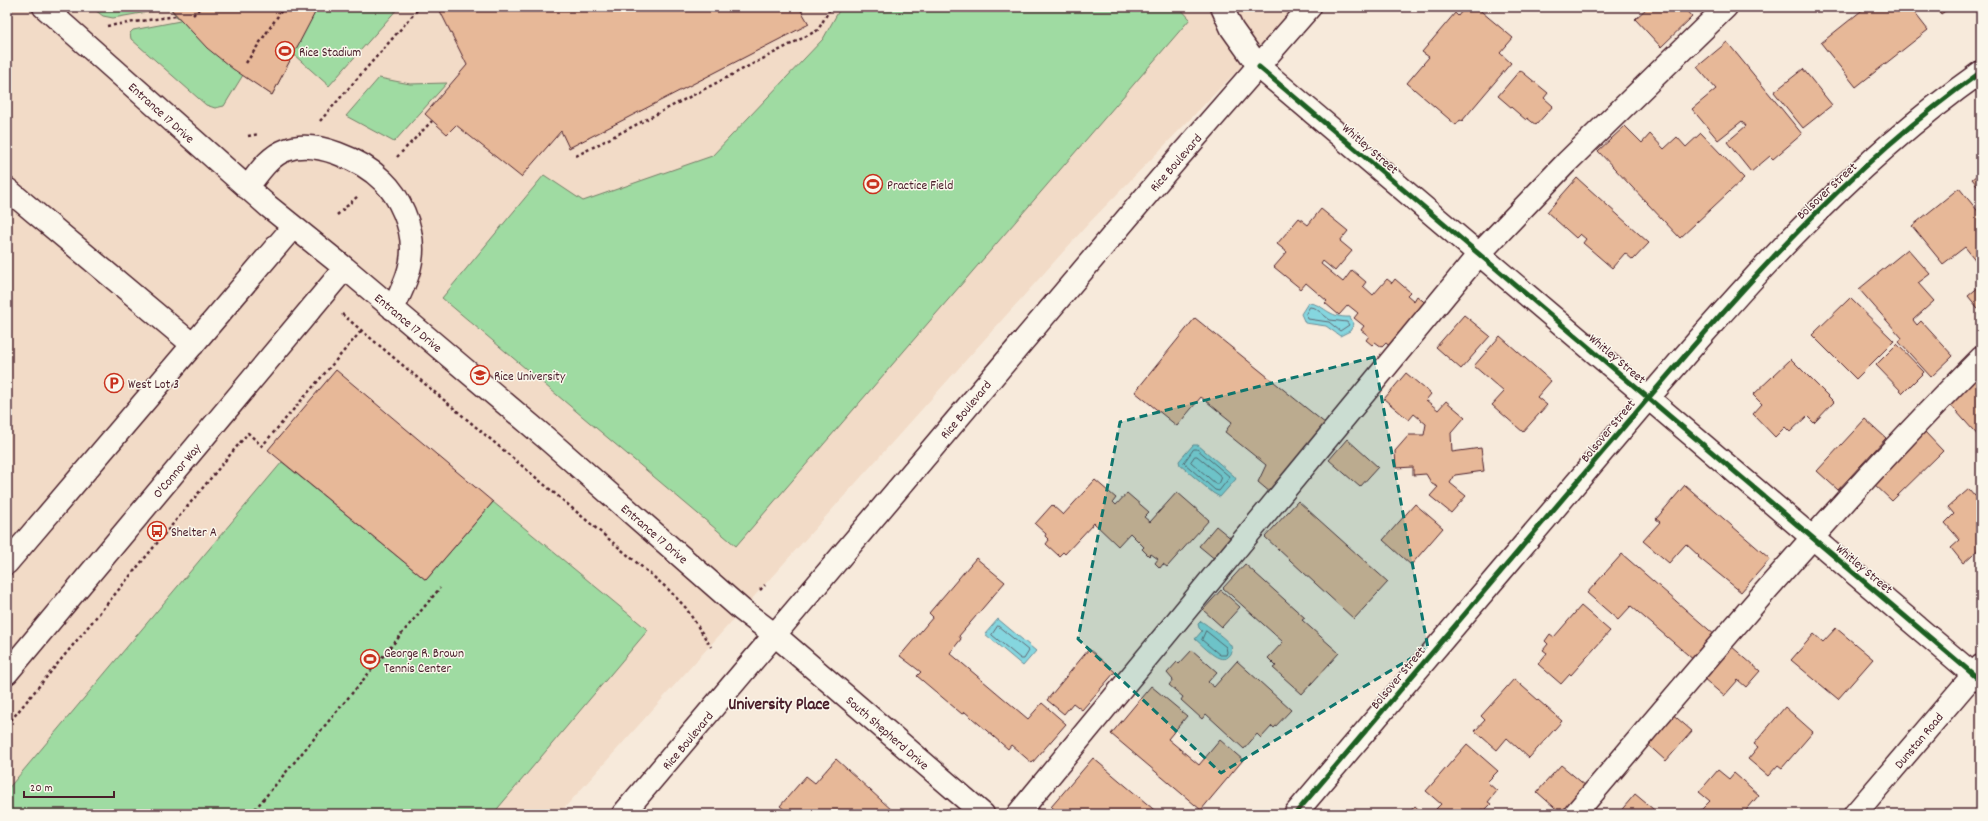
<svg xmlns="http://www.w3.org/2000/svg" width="1988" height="821" viewBox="0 0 1988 821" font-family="Dekko,sans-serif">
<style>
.built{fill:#f2dbc7}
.green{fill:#9fdba2;stroke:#747d66}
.water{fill:#85d6df;stroke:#6d8d97}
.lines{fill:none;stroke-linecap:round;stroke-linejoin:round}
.shore{stroke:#626873;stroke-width:1}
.building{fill:#e7b898;stroke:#4a1f2b}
.minor-casing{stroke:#4a1f2b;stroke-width:25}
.major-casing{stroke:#4a1f2b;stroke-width:25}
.path{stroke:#4a1f2b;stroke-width:2.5;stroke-dasharray:3 3;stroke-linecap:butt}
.minor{stroke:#fbf7ec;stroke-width:22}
.major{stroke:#fbf7ec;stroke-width:22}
.cycleway-casing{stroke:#fbf7ec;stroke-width:8}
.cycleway{stroke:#1b5e20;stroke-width:5}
.marked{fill:#0f766e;fill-opacity:0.2;stroke:#0f766e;stroke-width:3;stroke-dasharray:8 5;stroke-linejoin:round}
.labels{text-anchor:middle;stroke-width:3;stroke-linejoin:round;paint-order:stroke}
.poi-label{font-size:13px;fill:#4a1f2b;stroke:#fbf7ec;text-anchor:start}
.street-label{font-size:13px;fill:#4a1f2b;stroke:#fbf7ec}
.district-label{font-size:17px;font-weight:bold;fill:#4a1f2b;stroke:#fbf7ec}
</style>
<rect width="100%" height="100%" fill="#f7eadb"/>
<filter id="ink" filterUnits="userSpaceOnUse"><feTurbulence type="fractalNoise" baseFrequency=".025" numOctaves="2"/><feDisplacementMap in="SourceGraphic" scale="8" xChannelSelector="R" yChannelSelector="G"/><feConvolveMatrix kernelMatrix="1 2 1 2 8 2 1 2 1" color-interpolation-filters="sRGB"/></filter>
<g filter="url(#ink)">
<!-- built -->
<path class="built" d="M7,7H1299L1089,223L559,814H7Z"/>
<!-- green -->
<path class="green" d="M91,7H399L329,86L293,54L272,95L243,75L224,106L215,108L206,105L131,39L130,33L133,30L180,21L170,8L113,18L103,16Z
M841,7H1179L1190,19L736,546L442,298L544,175L583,201L712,156L823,39Z
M379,78L410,84L447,83L394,142L346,116Z
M282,462L426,580L493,502L648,630L493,814H7V790Z"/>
<!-- water -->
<path class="water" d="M1308,303C1325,304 1327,318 1350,317L1354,324L1350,331L1340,336L1326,326L1305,323L1301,314Z
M1193,445H1198L1234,476L1236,479L1220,497L1213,493L1180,465L1179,461Z
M998,619L1036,651L1023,666L985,634Z
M1201,621C1206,624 1229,641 1231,646C1232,648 1231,650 1232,652C1223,670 1205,647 1195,639L1202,631L1199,628L1198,624Z"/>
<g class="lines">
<!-- shore -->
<path class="shore" d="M1310,307L1315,308L1330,320L1347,322L1349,325L1340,331L1329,322L1308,319L1306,314Z
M1194,449H1197L1230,477L1219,491L1215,490L1184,463Z
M1195,456H1197L1222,477L1219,484H1216L1191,462Z
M998,626L1029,651L1024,659H1021L992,635Z
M1206,631L1226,647L1227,652L1226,655H1220L1202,640Z"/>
</g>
<!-- building -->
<path class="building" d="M169,7H318L272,95L233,69L207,48Z
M438,7H799L809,24L569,148L561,131L521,177L456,125L447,134L425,114L467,65Z
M1465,7H1476L1513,38L1500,53L1511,63L1462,121L1460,120L1456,125L1407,83L1429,57L1422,52L1455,13L1458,16Z
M1648,7H1683L1692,17L1661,47L1635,19Z
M1866,7H1910L1928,30L1856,87L1821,43Z
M1936,7H1951L1941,14Z
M1727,42L1802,134L1773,159L1770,156L1751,172L1727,142L1746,126L1742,121L1718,140L1692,109L1716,89L1697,67Z
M1803,69L1832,105L1803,128L1774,92Z
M1520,70L1548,93L1544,98L1553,106L1536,125L1527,118L1526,120L1498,96Z
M1625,126L1642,143L1650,134L1664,149L1677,137L1686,147L1701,133L1744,178L1680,238L1598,151Z
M1981,172V190L1972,179Z
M1577,178L1649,243L1633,260L1625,253L1612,268L1583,243L1586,239L1580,234L1576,238L1547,212Z
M1959,188L1981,215V267L1965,247L1943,264L1912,226Z
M1321,209L1348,231L1340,241L1352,251L1335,271L1323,261L1321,264L1343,282L1352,270L1366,282L1363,286L1373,295L1387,279L1392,283L1395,279L1410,292L1407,295L1414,301L1417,296L1428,305L1394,350L1386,343L1382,347L1375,342L1372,345L1366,340L1369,336L1361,330L1364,326L1354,318L1358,313L1348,305L1339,315L1325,303L1327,301L1306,283L1301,289L1274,267L1287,252L1277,244L1299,218L1308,225Z
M1908,249L1930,274L1918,283L1934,301L1913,320L1917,325L1921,321L1953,356L1931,377L1899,342L1902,338L1859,289Z
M1981,285V312L1968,296Z
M1850,298L1894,341L1856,379L1812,335Z
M1464,315L1490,336L1461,369L1436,347Z
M1195,318L1326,424L1271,493L1258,482L1266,465L1225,432L1232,422L1201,397L1177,426L1135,392Z
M1500,336L1551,381L1537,397L1547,405L1523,432L1492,405L1504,392L1474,366Z
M1897,344L1924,372L1903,393L1876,365Z
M1791,359L1834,402L1814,423L1807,416L1790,432L1785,427L1775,437L1753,414L1762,404L1753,395Z
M336,370L493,502L426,580L268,450Z
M1406,373L1431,394L1426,400L1438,410L1446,401L1465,417L1451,433L1452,452L1481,448L1484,471L1455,475L1450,483L1466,496L1451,513L1430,496L1438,487L1432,484L1426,474L1413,475V467L1396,468L1395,451L1409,435H1424L1426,424L1414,414L1409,420L1384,399Z
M1981,374V439L1948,402Z
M1865,419L1886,438L1838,490L1817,471Z
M1924,431L1943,451L1892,501L1872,482Z
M1347,439L1378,467L1360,487L1329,460Z
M1095,480L1116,498L1113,502L1116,505L1127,493L1149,512L1144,517L1150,522L1177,492L1209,520L1167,567L1163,564L1160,568L1155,563L1158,559L1151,554L1149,556L1142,549L1144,547L1130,533L1118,546L1094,523L1065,554L1063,552L1059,556L1046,544L1049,540L1045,536L1046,534L1035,524L1052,505L1063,515Z
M1685,485L1770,559L1741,592L1698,557L1699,556L1686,544L1669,563L1643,541L1660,522L1656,519Z
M1969,489L1975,496L1981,492V547L1963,563L1951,548L1960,540L1945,523L1954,514L1948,507Z
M1298,501L1388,582L1354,619L1265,537Z
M1415,504L1443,528L1411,565L1383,540Z
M1216,526L1233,540L1216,560L1199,546Z
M1622,554L1716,636L1695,661L1631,606L1618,620L1587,593Z
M976,558L1005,582L959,636L961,639L950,653L1028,719L1042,703L1066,724L1032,763L1011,745L1008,749L965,712L962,714L917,676L921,672L900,656L933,617L929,613Z
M1245,564L1305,618L1302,620L1339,653L1302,694L1273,668L1276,666L1268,658L1283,642L1223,588Z
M1221,590L1240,607L1222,627L1203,610Z
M1581,606L1610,631L1571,675L1570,674L1561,684L1538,664L1547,653L1543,650L1548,644L1545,641L1550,634L1554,637Z
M1836,628L1873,659L1838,699L1791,660L1814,634L1823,642Z
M1731,646L1760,671L1746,687L1738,680L1724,696L1703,678Z
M1089,649L1115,672L1082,710L1073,703L1064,714L1047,700Z
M1192,650L1217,672L1208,682L1214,687L1237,661L1291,710L1274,728L1272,726L1261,738L1257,734L1244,749L1206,714L1202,719L1181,700L1183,697L1169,685L1173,680L1167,673L1177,662L1179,664Z
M1514,679L1562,721L1529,758L1507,738L1497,750L1475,731L1485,720L1481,716Z
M1151,686L1187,716L1168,739L1199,765L1220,740L1243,760L1201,810L1111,734Z
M1785,707L1813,732L1782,768L1778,765L1768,776L1748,759L1758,747L1754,744Z
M1670,712L1692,731L1666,761L1645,742Z
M1467,744L1498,771L1487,782L1497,791L1488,802L1491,804L1484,811L1482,809L1478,814L1469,813L1442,814L1436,809L1441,804L1426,791Z
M1093,758L1159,814H1058L1051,807Z
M836,759L893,811L891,814H782L785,810L780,806L806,776L815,783Z
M1561,765L1586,786L1562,814L1537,792Z
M1718,770L1729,779L1734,773L1759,795L1743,814H1706L1701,810L1710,801L1699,792Z
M1635,794L1659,814H1618Z
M1415,806L1424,814H1408Z"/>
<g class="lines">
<defs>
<path id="minor" d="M44,7L268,206L345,268L546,438L742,610L775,635
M1222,7L1232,29L1259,67L1981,681
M247,188C258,174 269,156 286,150C315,139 362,160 383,181C400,197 412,226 412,249C412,271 402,289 393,309
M7,189L193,345
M7,563L293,227
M7,673L345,268
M1018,814L1479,254L1566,163L1726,7
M1295,814C1398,692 1502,571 1605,449C1720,314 1835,175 1981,72
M1575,814C1707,659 1837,502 1981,358
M1855,814L1981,666"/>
<path id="major" d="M775,635L983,814
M623,814L1178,158L1310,7"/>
</defs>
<!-- minor casing -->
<use href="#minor" class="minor-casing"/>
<!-- major casing -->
<use href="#major" class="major-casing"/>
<!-- path -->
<path class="path" d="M193,15L201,7
M107,26L176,16
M246,63L284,7
M320,121L420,7
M248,136L259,134
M576,156L818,30L831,7
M397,157L432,121
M337,215L359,195
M342,314L668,589L686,608L711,647
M760,590L765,585
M7,725L248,433L262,446L362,330
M251,814L440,588"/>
<!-- minor -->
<use href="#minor" class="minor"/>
<!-- major -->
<use href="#major" class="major"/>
<defs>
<path id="cycleway" d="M1259,67L1981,681
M1295,814C1398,692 1502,571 1605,449C1720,314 1835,175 1981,72"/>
</defs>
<!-- cycleway casing -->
<use href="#cycleway" class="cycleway-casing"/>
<!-- cycleway -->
<use href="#cycleway" class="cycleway"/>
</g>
</g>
<!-- marked area -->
<path class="marked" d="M1374,357L1428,648L1221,773L1078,639L1120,422Z"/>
<!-- icons -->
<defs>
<symbol id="stadium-ring" viewBox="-11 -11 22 22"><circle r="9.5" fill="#fbf7ec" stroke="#c8321e" stroke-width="1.5"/><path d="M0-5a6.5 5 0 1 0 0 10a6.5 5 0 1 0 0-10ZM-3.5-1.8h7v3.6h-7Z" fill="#c8321e"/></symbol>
<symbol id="university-ring" viewBox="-11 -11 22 22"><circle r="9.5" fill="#fbf7ec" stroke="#c8321e" stroke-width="1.5"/><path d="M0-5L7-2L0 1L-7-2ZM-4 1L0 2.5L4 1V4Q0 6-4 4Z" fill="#c8321e"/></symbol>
<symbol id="parking-ring" viewBox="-11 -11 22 22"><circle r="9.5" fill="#fbf7ec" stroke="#c8321e" stroke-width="1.5"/><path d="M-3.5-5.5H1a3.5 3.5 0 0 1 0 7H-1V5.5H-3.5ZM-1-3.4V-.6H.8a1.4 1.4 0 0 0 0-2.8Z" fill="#c8321e"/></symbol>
<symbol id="bus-ring" viewBox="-11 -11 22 22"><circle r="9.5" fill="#fbf7ec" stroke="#c8321e" stroke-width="1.5"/><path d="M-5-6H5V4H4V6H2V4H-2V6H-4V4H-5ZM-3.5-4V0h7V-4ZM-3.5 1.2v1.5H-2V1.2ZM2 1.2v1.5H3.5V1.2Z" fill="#c8321e"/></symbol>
</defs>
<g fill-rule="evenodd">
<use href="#stadium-ring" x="274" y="40" width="22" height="22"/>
<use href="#stadium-ring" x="862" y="173" width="22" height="22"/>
<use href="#university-ring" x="469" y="364" width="22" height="22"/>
<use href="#parking-ring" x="103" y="372" width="22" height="22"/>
<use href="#bus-ring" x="146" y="520" width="22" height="22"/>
<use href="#stadium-ring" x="359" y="648" width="22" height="22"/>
</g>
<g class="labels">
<!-- poi labels -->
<g class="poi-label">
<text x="299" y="56">Rice Stadium</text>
<text x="887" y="189">Practice Field</text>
<text x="494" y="380">Rice University</text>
<text x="128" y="388">West Lot 3</text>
<text x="171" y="536">Shelter A</text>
<text x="384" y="657">George R. Brown<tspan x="384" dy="15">Tennis Center</tspan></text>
</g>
<!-- street labels -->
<g class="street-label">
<text transform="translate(162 112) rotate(42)" y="5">Entrance 17 Drive</text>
<text transform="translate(1371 148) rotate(41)" y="5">Whitley Street</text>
<text transform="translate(1175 162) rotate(-49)" y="5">Rice Boulevard</text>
<text transform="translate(1826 190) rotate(-43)" y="5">Bolsover Street</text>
<text transform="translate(409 322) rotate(40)" y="5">Entrance 17 Drive</text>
<text transform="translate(1618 358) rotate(40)" y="5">Whitley Street</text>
<text transform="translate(965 409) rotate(-50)" y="5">Rice Boulevard</text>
<text transform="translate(1607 430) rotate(-50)" y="5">Bolsover Street</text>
<text transform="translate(176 470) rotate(-50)" y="5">O'Connor Way</text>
<text transform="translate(655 533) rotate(41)" y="5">Entrance 17 Drive</text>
<text transform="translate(1865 568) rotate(40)" y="5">Whitley Street</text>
<text transform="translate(1397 677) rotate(-50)" y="5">Bolsover Street</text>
<text transform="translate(888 732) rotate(41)" y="5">South Shepherd Drive</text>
<text transform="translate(687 740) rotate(-50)" y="5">Rice Boulevard</text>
<text transform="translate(1918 740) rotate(-50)" y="5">Dunstan Road</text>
</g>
<!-- district labels -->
<g class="district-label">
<text x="779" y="709">University Place</text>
</g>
</g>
<!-- margin -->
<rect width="1988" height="821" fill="none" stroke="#fbf7ec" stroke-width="24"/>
<rect x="12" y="12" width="1964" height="797" fill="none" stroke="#4a1f2b" stroke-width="1.5" filter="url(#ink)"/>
<!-- scale -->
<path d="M24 791v6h90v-6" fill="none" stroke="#4a1f2b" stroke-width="2"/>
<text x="30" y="791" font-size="12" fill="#4a1f2b" stroke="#fbf7ec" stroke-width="3" paint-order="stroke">20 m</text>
</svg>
